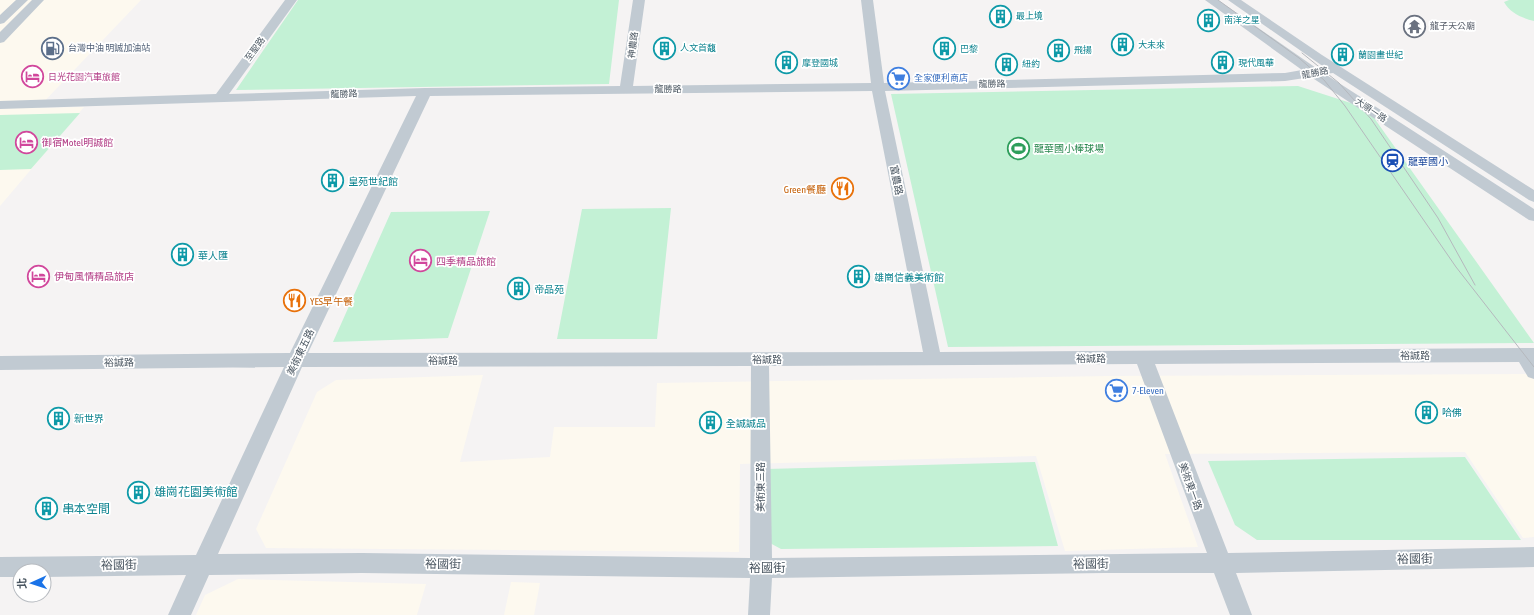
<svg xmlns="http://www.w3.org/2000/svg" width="1534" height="615" viewBox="0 0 1534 615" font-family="'Asap Condensed','Noto Sans TC',sans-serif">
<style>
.commercial{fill:#fdf9ef}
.green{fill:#c3f1d5}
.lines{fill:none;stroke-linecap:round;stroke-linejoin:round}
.minor{fill:#c1cad2;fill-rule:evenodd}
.tram{stroke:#b5b8bd;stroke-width:1}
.labels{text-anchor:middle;stroke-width:3.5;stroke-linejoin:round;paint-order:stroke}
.far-culture-label{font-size:9px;fill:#0d838f;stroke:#fff;text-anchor:start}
.far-worship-label{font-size:9px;fill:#5b616d;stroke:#fff;text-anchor:start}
.far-street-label{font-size:9px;fill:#4a5661;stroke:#fff}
.far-service-label{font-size:9px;fill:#4e5e75;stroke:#fff;text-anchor:start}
.far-hotel-label{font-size:9px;fill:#b23c85;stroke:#fff;text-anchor:start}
.far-shop-label{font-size:9px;fill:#366cbe;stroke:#fff;text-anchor:start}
.hotel-label{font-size:10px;fill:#b23c85;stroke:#fff;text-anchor:start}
.leisure-label{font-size:10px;fill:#27864d;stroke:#fff;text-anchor:start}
.transit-label{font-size:10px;fill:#164399;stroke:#fff;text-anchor:start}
.street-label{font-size:10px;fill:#4a5661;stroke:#fff}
.culture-label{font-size:10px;fill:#0d838f;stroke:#fff;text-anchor:start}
.food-label{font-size:10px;fill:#c56008;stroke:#fff;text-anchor:end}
.shop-label{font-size:10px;fill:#366cbe;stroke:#fff;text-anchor:start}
.near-culture-label{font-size:12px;fill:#0d838f;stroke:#fff;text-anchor:start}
.near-street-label{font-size:12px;fill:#4a5661;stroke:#fff}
</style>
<rect width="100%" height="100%" fill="#f5f3f3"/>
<!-- commercial -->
<path class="commercial" d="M0,0H141L38,108L84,107L0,206Z
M1534,374V537L1523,538L1465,452L1165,454L1198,547L1065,551L1036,456L740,464L739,552L266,548L256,529L317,392L336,380L483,375L460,462L550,457L554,427H655L657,383L1109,376Z
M238,579L426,584L417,615H196L205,595Z
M511,582L540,583L534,615H504Z"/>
<!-- green -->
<path class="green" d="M298,0H619L609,84L236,90Z
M1509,0H1534V21C1522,18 1510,13 1504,2Z
M1298,86L1360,106L1372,115L1534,343L948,347L891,94Z
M80,113L31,169L0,170V115Z
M671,208L657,339H557L582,209Z
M490,211L448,338L333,342L391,212Z
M1465,457L1521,540H1257L1235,525L1208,461Z
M1035,462L1058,546L781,549L768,542L766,469Z"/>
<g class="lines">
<!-- minor -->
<path class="minor" d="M16,0H28L4,23L0,24V15Z
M32,0H44L4,42L0,43V32Z
M285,0H297L229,94L425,88L620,86L633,0H645L633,86L871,83L861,0H873L884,83L1285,73L1302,70L1205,0H1218L1316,68L1324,67L1228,0H1241L1322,55L1534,190V202L1529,200L1333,73L1325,74L1534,209V221L1529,220L1311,77L1285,81L885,91L940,352L1534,348V379L1528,377L1519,362L1155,364L1228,553L1534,547V567L1236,573L1252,615H1230L1214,573H1104L772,578L770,615H748L750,578L362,573L209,575L191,615H168L186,575L44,577V571H20V577H0V557L196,555L284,367L0,370V356L290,353L416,96L0,109V101L216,94ZM872,91L923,352L308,353L430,96ZM1137,364L1207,553L772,558L769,366ZM751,366L750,558L362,553L218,554L302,367Z"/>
<!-- tram -->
<path class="tram" d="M1218,0L1299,58L1324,80L1345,106L1456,267L1534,367
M1302,53L1339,83L1371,119L1438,218L1475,285"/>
</g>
<!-- icons -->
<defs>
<symbol id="building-ring" viewBox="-11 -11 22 22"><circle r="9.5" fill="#fff" stroke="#0f9aa8" stroke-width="1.5"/><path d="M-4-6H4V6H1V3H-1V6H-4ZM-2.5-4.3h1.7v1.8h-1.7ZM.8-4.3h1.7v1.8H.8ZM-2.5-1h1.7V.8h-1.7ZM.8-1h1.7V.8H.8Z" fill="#0f9aa8"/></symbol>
<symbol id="temple-ring" viewBox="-11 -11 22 22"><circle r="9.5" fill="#fff" stroke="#6b7280" stroke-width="1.5"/><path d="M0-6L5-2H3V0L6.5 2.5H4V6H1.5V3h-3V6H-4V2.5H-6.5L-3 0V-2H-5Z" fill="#6b7280"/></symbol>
<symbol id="fuel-ring" viewBox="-11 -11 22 22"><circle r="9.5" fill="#fff" stroke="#5c6f8a" stroke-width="1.5"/><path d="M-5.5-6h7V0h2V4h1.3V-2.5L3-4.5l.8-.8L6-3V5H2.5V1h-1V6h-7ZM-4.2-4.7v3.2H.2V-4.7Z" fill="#5c6f8a"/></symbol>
<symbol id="hotel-ring" viewBox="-11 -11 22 22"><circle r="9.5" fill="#fff" stroke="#d1479c" stroke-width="1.5"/><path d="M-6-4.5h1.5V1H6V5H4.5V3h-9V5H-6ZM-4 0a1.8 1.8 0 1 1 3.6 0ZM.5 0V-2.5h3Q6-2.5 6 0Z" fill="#d1479c"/></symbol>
<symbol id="supermarket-ring" viewBox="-11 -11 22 22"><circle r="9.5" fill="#fff" stroke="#3f7fe0" stroke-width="1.5"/><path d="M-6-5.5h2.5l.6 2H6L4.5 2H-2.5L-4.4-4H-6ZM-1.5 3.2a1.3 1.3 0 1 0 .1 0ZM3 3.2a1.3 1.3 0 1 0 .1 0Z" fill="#3f7fe0"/></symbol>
<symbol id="stadium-ring" viewBox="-11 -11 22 22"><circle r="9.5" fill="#fff" stroke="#2e9e5b" stroke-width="1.5"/><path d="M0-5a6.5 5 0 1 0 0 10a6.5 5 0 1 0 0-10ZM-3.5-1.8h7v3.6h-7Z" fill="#2e9e5b"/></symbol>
<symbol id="station-ring" viewBox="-11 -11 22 22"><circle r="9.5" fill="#fff" stroke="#1a4fb4" stroke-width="1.5"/><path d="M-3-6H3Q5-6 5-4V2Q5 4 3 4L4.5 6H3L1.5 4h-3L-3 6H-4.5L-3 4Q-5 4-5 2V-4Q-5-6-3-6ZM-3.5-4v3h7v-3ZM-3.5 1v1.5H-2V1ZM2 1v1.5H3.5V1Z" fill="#1a4fb4"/></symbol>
<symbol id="restaurant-ring" viewBox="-11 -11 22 22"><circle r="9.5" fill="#fff" stroke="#e8710a" stroke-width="1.5"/><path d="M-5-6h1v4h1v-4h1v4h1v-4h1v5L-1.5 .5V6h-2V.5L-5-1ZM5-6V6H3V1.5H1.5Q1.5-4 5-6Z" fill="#e8710a"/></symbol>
</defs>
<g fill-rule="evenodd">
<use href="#building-ring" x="988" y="4" width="25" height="25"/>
<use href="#building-ring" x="1196" y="8" width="25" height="25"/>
<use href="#temple-ring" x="1402" y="14" width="25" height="25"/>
<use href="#building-ring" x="1110" y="32" width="25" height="25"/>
<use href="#fuel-ring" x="40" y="36" width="25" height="25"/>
<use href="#building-ring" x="652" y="36" width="25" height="25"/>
<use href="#building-ring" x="932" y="36" width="25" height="25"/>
<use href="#building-ring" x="1046" y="38" width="25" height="25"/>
<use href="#building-ring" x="1330" y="42" width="25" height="25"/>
<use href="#building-ring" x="774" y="50" width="25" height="25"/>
<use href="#building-ring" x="1210" y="50" width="25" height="25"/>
<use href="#building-ring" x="994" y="52" width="25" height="25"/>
<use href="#hotel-ring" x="20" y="64" width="25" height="25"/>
<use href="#supermarket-ring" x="886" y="66" width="25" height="25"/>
<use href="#hotel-ring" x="14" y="130" width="25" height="25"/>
<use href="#stadium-ring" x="1006" y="136" width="25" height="25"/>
<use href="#station-ring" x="1380" y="148" width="25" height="25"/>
<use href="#building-ring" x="320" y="168" width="25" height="25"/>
<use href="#restaurant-ring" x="830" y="176" width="25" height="25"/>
<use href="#building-ring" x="170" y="242" width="25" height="25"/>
<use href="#hotel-ring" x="408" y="248" width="25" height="25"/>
<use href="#hotel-ring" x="26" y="264" width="25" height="25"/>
<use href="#building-ring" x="846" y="264" width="25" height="25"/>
<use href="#building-ring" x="506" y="276" width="25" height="25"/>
<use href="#restaurant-ring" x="282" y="288" width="25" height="25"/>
<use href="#supermarket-ring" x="1104" y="378" width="25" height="25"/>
<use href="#building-ring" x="1414" y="400" width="25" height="25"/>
<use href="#building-ring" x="46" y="406" width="25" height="25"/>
<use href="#building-ring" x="698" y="410" width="25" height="25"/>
<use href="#building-ring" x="126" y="480" width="25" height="25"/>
<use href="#building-ring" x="34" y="496" width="25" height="25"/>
</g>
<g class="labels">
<!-- far-culture labels -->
<g class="far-culture-label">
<text x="1016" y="19">最上境</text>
<text x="1224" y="23">南洋之星</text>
<text x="1138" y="48">大未來</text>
<text x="680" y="51">人文首馥</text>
<text x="960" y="52">巴黎</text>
<text x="1074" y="53">飛揚</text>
<text x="1358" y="58">蘭園畫世紀</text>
<text x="802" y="66">摩登國城</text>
<text x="1238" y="66">現代風華</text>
<text x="1022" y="67">紐約</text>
</g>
<!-- far-worship labels -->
<g class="far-worship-label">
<text x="1430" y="29">龍子天公廟</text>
</g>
<!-- far-street labels -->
<g class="far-street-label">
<text transform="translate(633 45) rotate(-83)" y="3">神農路</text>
<text transform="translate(255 49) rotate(-54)" y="3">至聖路</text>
<text transform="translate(1315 73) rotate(-11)" y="3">龍勝路</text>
<text transform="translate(992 84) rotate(-1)" y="3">龍勝路</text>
<text x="668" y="92">龍勝路</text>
<text transform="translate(344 94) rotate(-2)" y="3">龍勝路</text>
<text transform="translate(1371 110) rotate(34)" y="3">大順一路</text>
</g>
<!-- far-service labels -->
<g class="far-service-label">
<text x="68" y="51">台灣中油 明誠加油站</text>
</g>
<!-- far-hotel labels -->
<g class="far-hotel-label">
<text x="48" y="80">日光花園汽車旅館</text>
</g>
<!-- far-shop labels -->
<g class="far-shop-label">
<text x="914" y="81">全家便利商店</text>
</g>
<!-- hotel labels -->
<g class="hotel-label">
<text x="42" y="146">御宿Motel明誠館</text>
<text x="436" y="265">四季精品旅館</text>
<text x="54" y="280">伊甸風情精品旅店</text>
</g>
<!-- leisure labels -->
<g class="leisure-label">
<text x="1034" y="152">龍華國小棒球場</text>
</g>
<!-- transit labels -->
<g class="transit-label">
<text x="1408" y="165">龍華國小</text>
</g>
<!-- street labels -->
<g class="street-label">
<text transform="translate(897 180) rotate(79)" y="4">富農路</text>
<text transform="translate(300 352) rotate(-65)" y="4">美術東五路</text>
<text x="1415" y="359">裕誠路</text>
<text x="1091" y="362">裕誠路</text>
<text x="767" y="363">裕誠路</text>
<text x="443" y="364">裕誠路</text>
<text transform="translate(119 362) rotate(-1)" y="4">裕誠路</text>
<text transform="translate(1191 486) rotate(70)" y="4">美術東一路</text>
<text transform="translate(760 487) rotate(-90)" y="4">美術東三路</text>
</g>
<!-- culture labels -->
<g class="culture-label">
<text x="348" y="185">皇苑世紀館</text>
<text x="198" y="259">華人匯</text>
<text x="874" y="281">雄崗信義美術館</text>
<text x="534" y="293">帝品苑</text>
<text x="1442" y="416">哈佛</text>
<text x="74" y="422">新世界</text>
<text x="726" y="427">全誠誠品</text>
</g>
<!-- food labels -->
<g class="food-label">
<text x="826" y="193">Green餐廳</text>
<text x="310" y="305" text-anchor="start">YES早午餐</text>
</g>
<!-- shop labels -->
<g class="shop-label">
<text x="1132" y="394">7-Eleven</text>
</g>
<!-- near-culture labels -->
<g class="near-culture-label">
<text x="154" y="496">雄崗花園美術館</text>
<text x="62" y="513">串本空間</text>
</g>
<!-- near-street labels -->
<g class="near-street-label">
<text transform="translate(1415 559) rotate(-1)" y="4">裕國街</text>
<text transform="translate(443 564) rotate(1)" y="4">裕國街</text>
<text transform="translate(1091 564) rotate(-1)" y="4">裕國街</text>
<text transform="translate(119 565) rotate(-1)" y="4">裕國街</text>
<text x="767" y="572">裕國街</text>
</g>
</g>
<!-- north arrow -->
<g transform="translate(32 583) rotate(267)"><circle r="19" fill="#ffffff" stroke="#b7bbc0"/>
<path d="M0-3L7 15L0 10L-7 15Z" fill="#1a73e8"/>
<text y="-6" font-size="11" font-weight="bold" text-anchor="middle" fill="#4a5661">北</text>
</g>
</svg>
